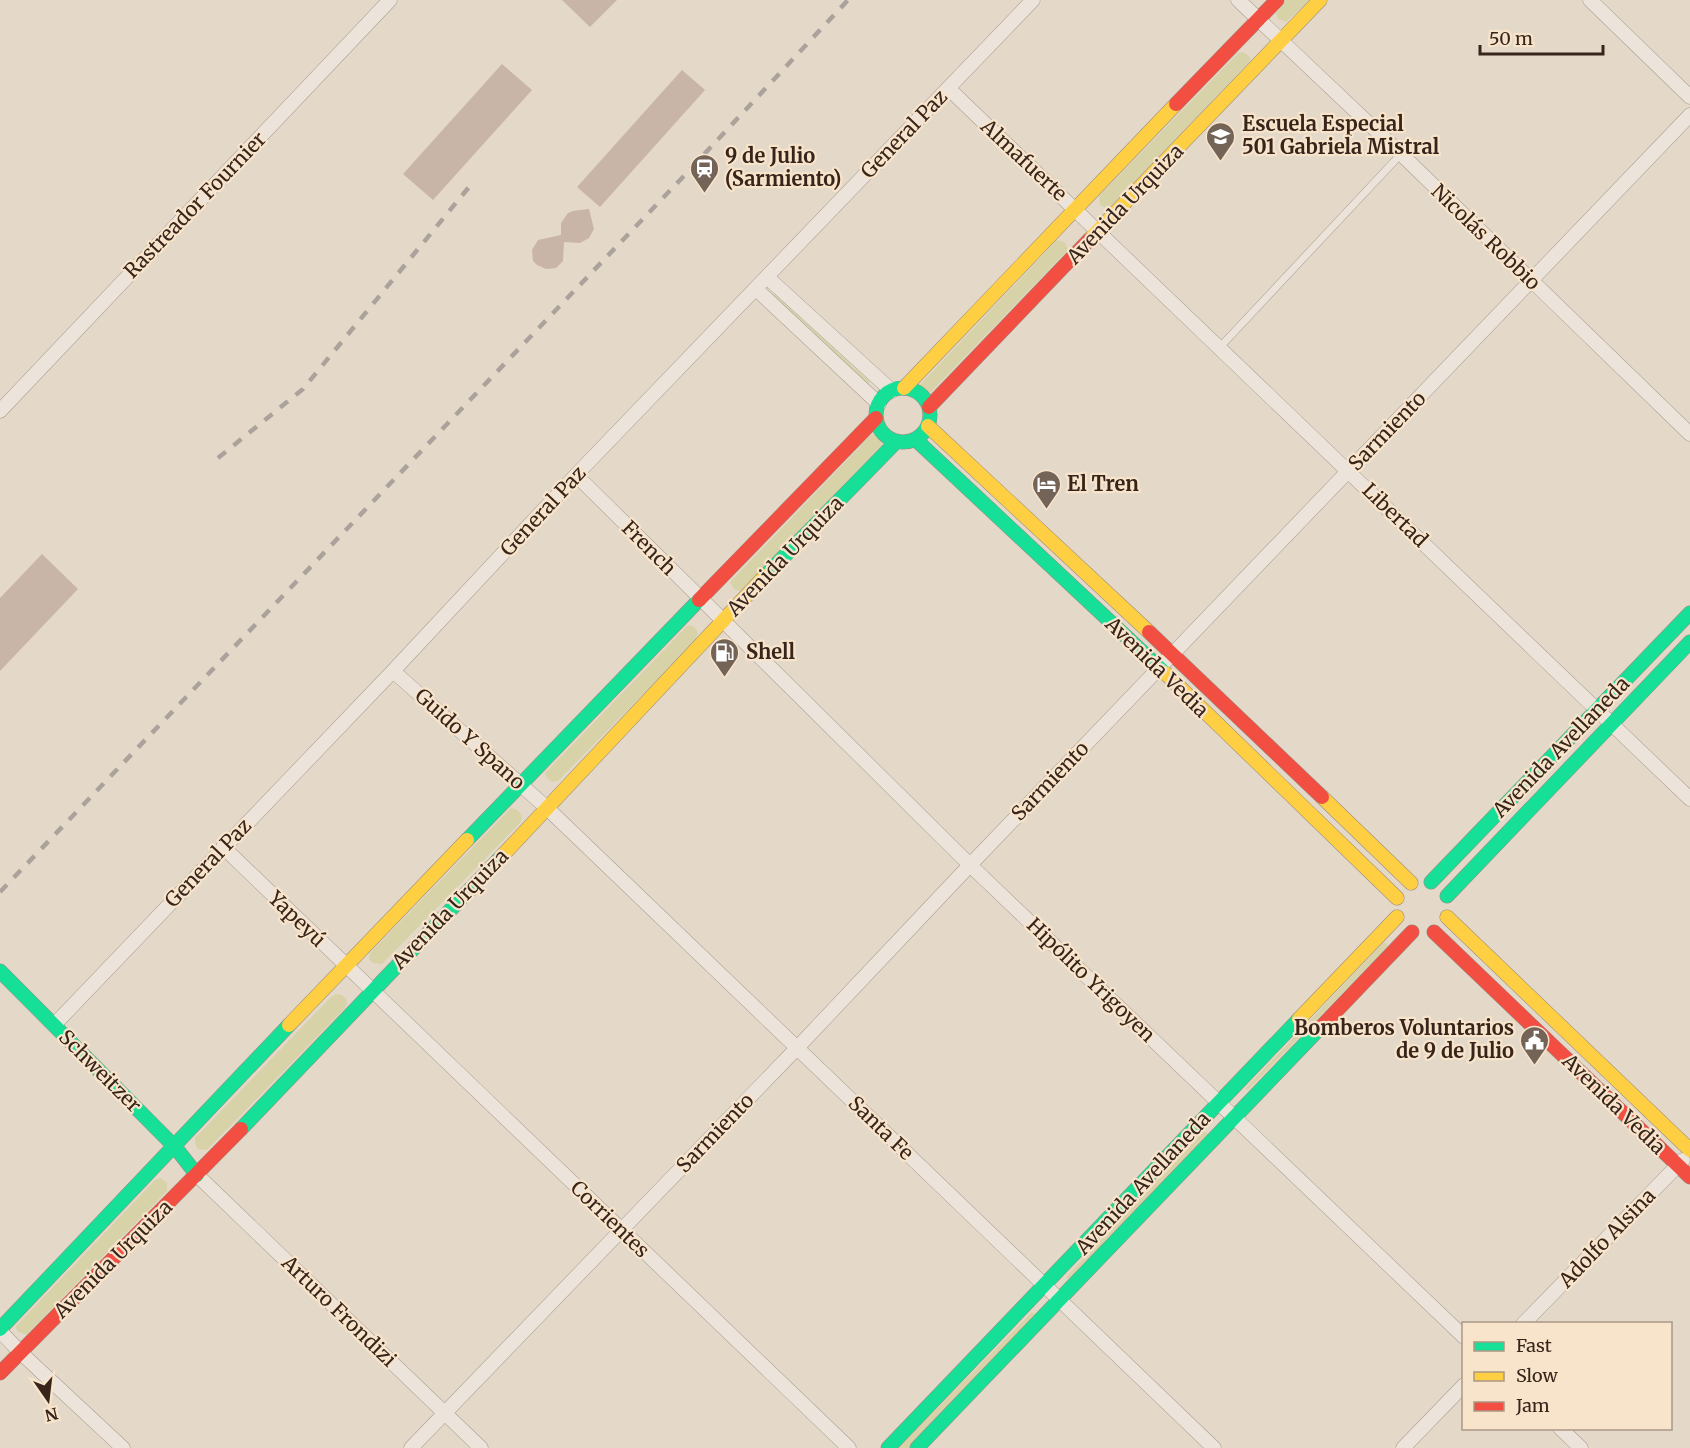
<svg xmlns="http://www.w3.org/2000/svg" width="1690" height="1448" viewBox="0 0 1690 1448" font-family="Merriweather,serif">
<style>
.green{fill:#d8d2a9}
.building{fill:#c8b5a8}
.lines{fill:none;stroke-linecap:round;stroke-linejoin:round}
.lane-casing{stroke:#a99d92;stroke-width:8}
.street-casing{stroke:#a99d92;stroke-width:15}
.fast-casing{stroke:#988c82;stroke-width:15}
.slow-casing{stroke:#988c82;stroke-width:15}
.jam-casing{stroke:#988c82;stroke-width:15}
.lane{stroke:#ece4da;stroke-width:7}
.street{stroke:#ece4da;stroke-width:14}
.fast{stroke:#16e098;stroke-width:14}
.slow{stroke:#ffcf43;stroke-width:14}
.jam{stroke:#f24e42;stroke-width:14}
.rail{stroke:#aba39b;stroke-width:4.5;stroke-dasharray:10 10;stroke-linecap:butt}
.labels{text-anchor:middle;stroke-width:4.5;stroke-linejoin:round;paint-order:stroke}
.poi-label{font-size:20px;font-weight:bold;fill:#37241a;stroke:#f8e4cb;text-anchor:start}
.street-label{font-size:20px;fill:#37241a;stroke:#f8e4cb}
</style>
<rect width="100%" height="100%" fill="#e4d8c8"/>
<!-- green -->
<path class="green" d="M1286,0H1310L1286,22L1278,19L1276,13Z
M1243,52L1248,55L1251,60L1108,209L1100,205L1099,196L1238,53Z
M1057,240L1065,242L1068,250L928,395L919,394L915,390Z
M775,294L870,382L868,384L773,296Z
M872,434L880,437L882,445L740,591L734,589L730,582Z
M690,625L695,628L698,633L695,641L558,781L552,782L547,778L545,773L687,626Z
M511,808C520,810 525,816 519,824L382,964L373,963L369,959L370,953Z
M1384,942L1388,946L1248,1090L1245,1089Z
M336,994L342,995L346,999L347,1004L344,1009L207,1150L198,1149L195,1144V1138L331,997Z
M1204,1131L1209,1135L1068,1279L1066,1277Z
M161,1178L167,1183V1191L26,1335L17,1331L16,1326L155,1180Z
M1032,1312L1035,1314L912,1448H898Z"/>
<!-- building -->
<path class="building" d="M562,0H617L590,27Z
M502,64L532,90L433,200L403,174Z
M682,70L705,90L600,207L577,187Z
M589,209L594,229L589,238L580,243L564,242L563,261L556,268L546,269L537,265L533,261L532,250L538,240L561,235V223L568,213L573,211Z
M42,554L78,589L0,671V598Z"/>
<g class="lines">
<defs>
<path id="lane" d="M1220,347L1401,154"/>
<path id="street" d="M1238,0L1401,154L1690,434
M1590,0L1690,97
M948,88L1690,799
M767,277L892,391
M756,289L879,404
M0,411L390,0
M576,475L970,865L1464,1337
M393,671L547,808L1214,1448
M223,847L849,1448
M55,1024L393,671L576,475L1033,0
M197,1175L481,1448
M1523,1324L1683,1160
M0,1331L20,1352L123,1448
M1560,1428L1581,1448
M411,1448L797,1048L970,865L1690,115
M1403,1448L1464,1385"/>
<path id="fast" d="M876 415a27 27 0 1 1 54 0a27 27 0 1 1-54 0Z
M915,439L1165,673
M765,576L897,441
M467,840L699,600
M1431,882L1690,613
M1447,896L1690,642
M0,971L175,1147L197,1175
M241,1129L502,856
M0,1329L289,1025
M888,1448L1299,1019
M917,1448L1321,1027"/>
<path id="slow" d="M1089,240L1320,0
M904,388L1176,104
M928,426L1149,632
M1165,673L1397,898
M1322,797L1411,883
M502,856L765,576
M1447,917L1690,1150
M1299,1019L1397,917
M289,1025L467,840"/>
<path id="jam" d="M1176,104L1277,0
M929,407L1089,240
M699,600L876,418
M1149,632L1322,797
M1434,932L1690,1177
M1321,1027L1412,932
M0,1373L241,1129"/>
</defs>
<!-- lane casing -->
<use href="#lane" class="lane-casing"/>
<!-- street casing -->
<use href="#street" class="street-casing"/>
<!-- fast casing -->
<use href="#fast" class="fast-casing"/>
<!-- slow casing -->
<use href="#slow" class="slow-casing"/>
<!-- jam casing -->
<use href="#jam" class="jam-casing"/>
<!-- lane -->
<use href="#lane" class="lane"/>
<!-- street -->
<use href="#street" class="street"/>
<!-- fast -->
<use href="#fast" class="fast"/>
<!-- slow -->
<use href="#slow" class="slow"/>
<!-- jam -->
<use href="#jam" class="jam"/>
<!-- rail -->
<path class="rail" d="M218,458L303,389L469,187
M0,892L682,178L848,0"/>
</g>
<!-- icons -->
<defs>
<symbol id="school-pin" viewBox="-11 -11 22 30"><path d="M0 17L-7.5 6A9.5 9.5 0 1 1 7.5 6Z" fill="#746357" stroke="#f8e4cb"/><path d="M0-5L7-2L0 1L-7-2ZM-4 1L0 2.5L4 1V4Q0 6-4 4Z" fill="#fff"/></symbol>
<symbol id="station-pin" viewBox="-11 -11 22 30"><path d="M0 17L-7.5 6A9.5 9.5 0 1 1 7.5 6Z" fill="#746357" stroke="#f8e4cb"/><path d="M-3-6H3Q5-6 5-4V2Q5 4 3 4L4.5 6H3L1.5 4h-3L-3 6H-4.5L-3 4Q-5 4-5 2V-4Q-5-6-3-6ZM-3.5-4v3h7v-3ZM-3.5 1v1.5H-2V1ZM2 1v1.5H3.5V1Z" fill="#fff"/></symbol>
<symbol id="hotel-pin" viewBox="-11 -11 22 30"><path d="M0 17L-7.5 6A9.5 9.5 0 1 1 7.5 6Z" fill="#746357" stroke="#f8e4cb"/><path d="M-6-4.5h1.5V1H6V5H4.5V3h-9V5H-6ZM-4 0a1.8 1.8 0 1 1 3.6 0ZM.5 0V-2.5h3Q6-2.5 6 0Z" fill="#fff"/></symbol>
<symbol id="fuel-pin" viewBox="-11 -11 22 30"><path d="M0 17L-7.5 6A9.5 9.5 0 1 1 7.5 6Z" fill="#746357" stroke="#f8e4cb"/><path d="M-5.5-6h7V0h2V4h1.3V-2.5L3-4.5l.8-.8L6-3V5H2.5V1h-1V6h-7ZM-4.2-4.7v3.2H.2V-4.7Z" fill="#fff"/></symbol>
<symbol id="civic-pin" viewBox="-11 -11 22 30"><path d="M0 17L-7.5 6A9.5 9.5 0 1 1 7.5 6Z" fill="#746357" stroke="#f8e4cb"/><path d="M-.6-6.5H3V-4.5H.6V-3L4-1V1h2V6H-6V1h2V-1L-.6-3ZM-1.2 2.5V6h2.4V2.5Z" fill="#fff"/></symbol>
</defs>
<g fill-rule="evenodd">
<use href="#school-pin" x="1204" y="120" width="33" height="45"/>
<use href="#station-pin" x="688" y="152" width="33" height="45"/>
<use href="#hotel-pin" x="1030" y="468" width="33" height="45"/>
<use href="#fuel-pin" x="708" y="636" width="33" height="45"/>
<use href="#civic-pin" x="1518" y="1024" width="33" height="45"/>
</g>
<g class="labels">
<!-- poi labels -->
<g class="poi-label">
<text x="1242" y="131">Escuela Especial<tspan x="1242" dy="23">501 Gabriela Mistral</tspan></text>
<text x="725" y="163">9 de Julio<tspan x="725" dy="23">(Sarmiento)</tspan></text>
<text x="1067" y="491">El Tren</text>
<text x="746" y="659">Shell</text>
<text x="1514" y="1035" text-anchor="end">Bomberos Voluntarios<tspan x="1514" dy="23">de 9 de Julio</tspan></text>
</g>
<!-- street labels -->
<g class="street-label">
<text transform="translate(904 134) rotate(-46)" y="7">General Paz</text>
<text transform="translate(1024 160) rotate(43)" y="7">Almafuerte</text>
<text transform="translate(1125 204) rotate(-46)" y="7">Avenida Urquiza</text>
<text transform="translate(195 205) rotate(-46)" y="7">Rastreador Fournier</text>
<text transform="translate(1486 237) rotate(44)" y="7">Nicolás Robbio</text>
<text transform="translate(1387 431) rotate(-46)" y="7">Sarmiento</text>
<text transform="translate(543 511) rotate(-47)" y="7">General Paz</text>
<text transform="translate(1395 515) rotate(44)" y="7">Libertad</text>
<text transform="translate(649 548) rotate(45)" y="7">French</text>
<text transform="translate(785 556) rotate(-46)" y="7">Avenida Urquiza</text>
<text transform="translate(1157 667) rotate(44)" y="7">Avenida Vedia</text>
<text transform="translate(470 739) rotate(42)" y="7">Guido Y Spano</text>
<text transform="translate(1561 747) rotate(-46)" y="7">Avenida Avellaneda</text>
<text transform="translate(1050 781) rotate(-46)" y="7">Sarmiento</text>
<text transform="translate(208 863) rotate(-46)" y="7">General Paz</text>
<text transform="translate(450 909) rotate(-46)" y="7">Avenida Urquiza</text>
<text transform="translate(297 919) rotate(44)" y="7">Yapeyú</text>
<text transform="translate(1091 980) rotate(44)" y="7">Hipólito Yrigoyen</text>
<text transform="translate(100 1071) rotate(45)" y="7">Schweitzer</text>
<text transform="translate(1614 1104) rotate(44)" y="7">Avenida Vedia</text>
<text transform="translate(881 1128) rotate(44)" y="7">Santa Fe</text>
<text transform="translate(715 1133) rotate(-46)" y="7">Sarmiento</text>
<text transform="translate(1143 1183) rotate(-47)" y="7">Avenida Avellaneda</text>
<text transform="translate(610 1219) rotate(44)" y="7">Corrientes</text>
<text transform="translate(1607 1238) rotate(-46)" y="7">Adolfo Alsina</text>
<text transform="translate(113 1259) rotate(-45)" y="7">Avenida Urquiza</text>
<text transform="translate(339 1311) rotate(44)" y="7">Arturo Frondizi</text>
</g>
</g>
<!-- legend -->
<rect x="1462" y="1322" width="210" height="108" fill="#f8e4cb" stroke="#ab9784" stroke-width="1.5"/>
<rect x="1474" y="1342" width="30" height="9" fill="#16e098" stroke="#ab9784" stroke-width="1.5"/>
<text x="1516" y="1352" font-size="18" fill="#37241a">Fast</text>
<rect x="1474" y="1372" width="30" height="9" fill="#ffcf43" stroke="#ab9784" stroke-width="1.5"/>
<text x="1516" y="1382" font-size="18" fill="#37241a">Slow</text>
<rect x="1474" y="1402" width="30" height="9" fill="#f24e42" stroke="#ab9784" stroke-width="1.5"/>
<text x="1516" y="1412" font-size="18" fill="#37241a">Jam</text>
<!-- north arrow -->
<g transform="translate(48 1400) rotate(166)" stroke="#f8e4cb" stroke-width="4.5" paint-order="stroke">
<path d="M0-4.5L10 22L0 15L-10 22Z" fill="#37241a"/>
<text y="-9" font-size="16" font-weight="bold" text-anchor="middle" fill="#37241a">N</text>
</g>
<!-- scale -->
<path d="M1480 45v9h123v-9" fill="none" stroke="#37241a" stroke-width="3"/>
<text x="1489" y="45" font-size="18" fill="#37241a" stroke="#f8e4cb" stroke-width="4.5" paint-order="stroke">50 m</text>
</svg>
